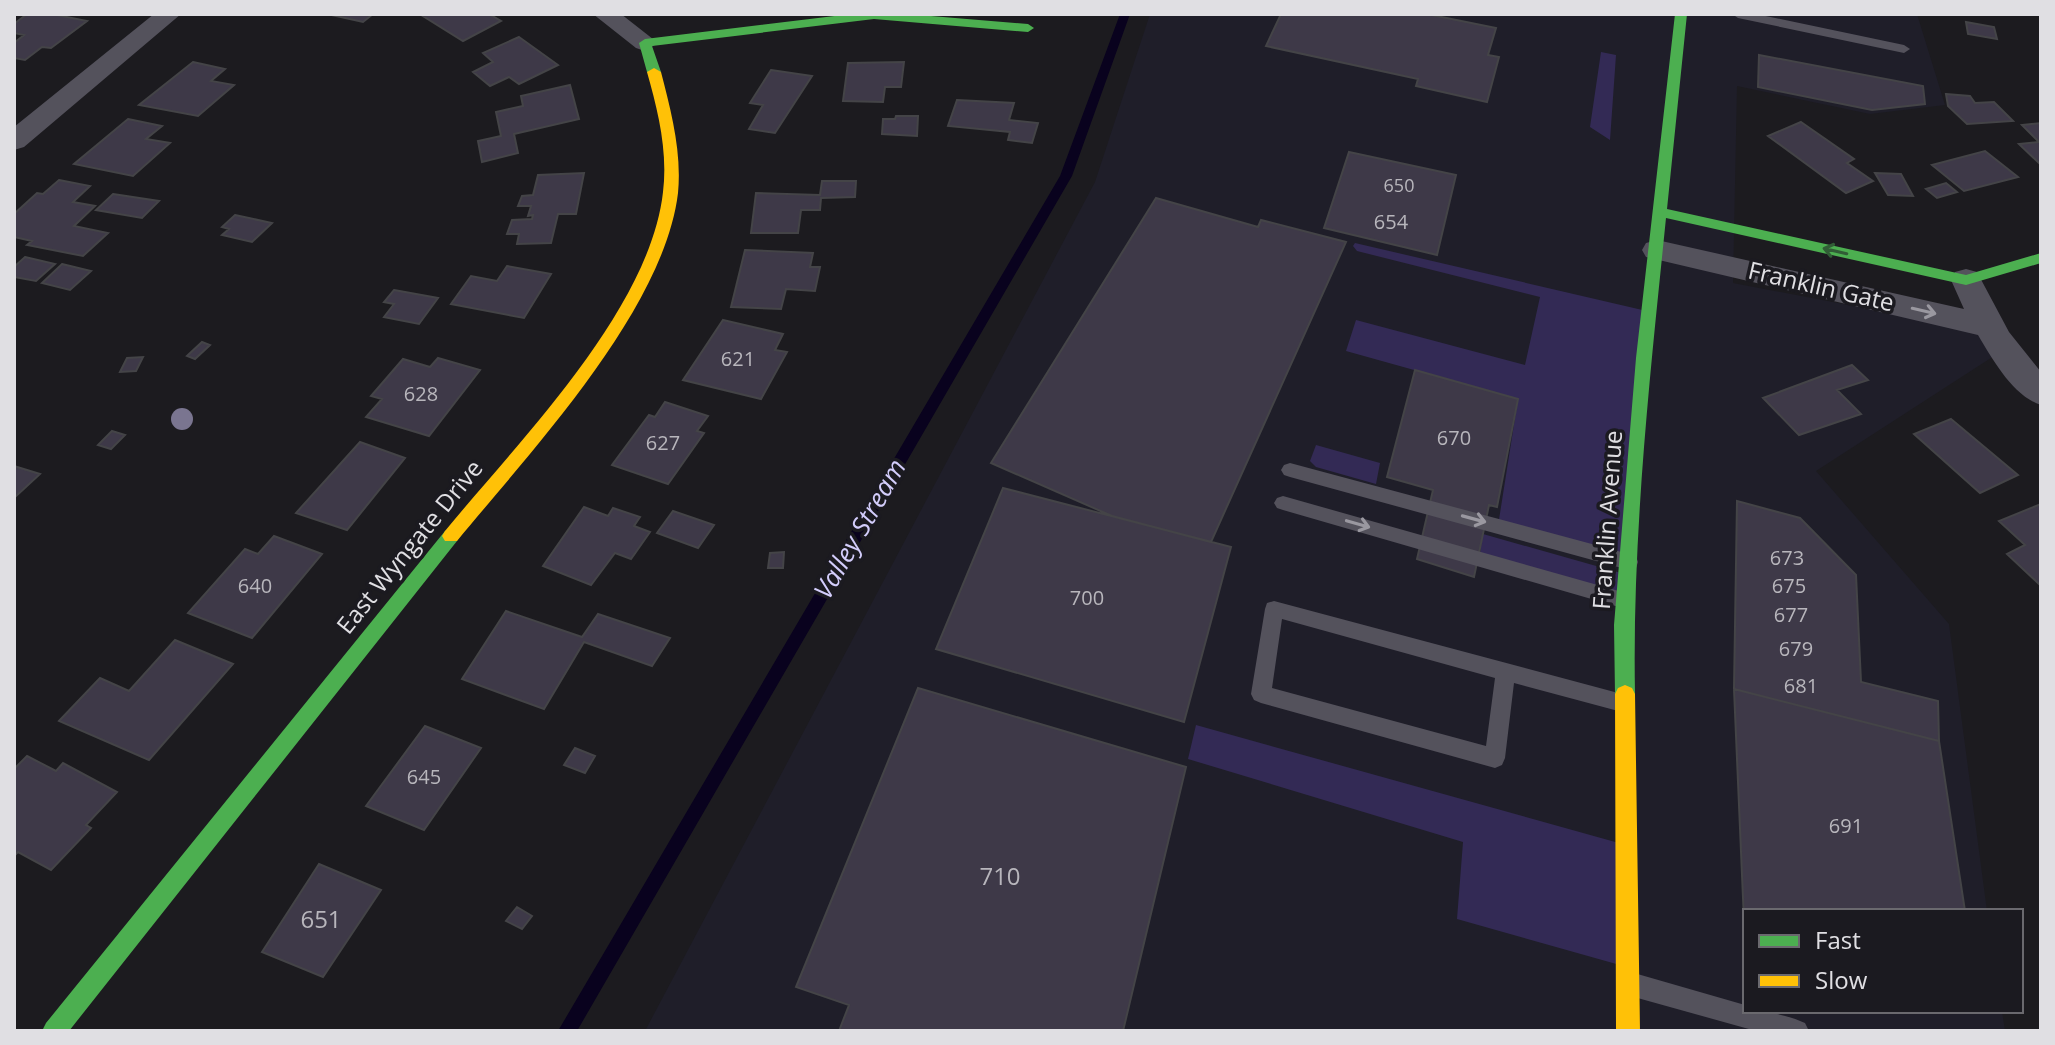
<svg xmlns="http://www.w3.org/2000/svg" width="2055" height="1045" viewBox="0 0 2055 1045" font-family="'Open Sans',sans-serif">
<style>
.built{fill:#1f1e29}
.green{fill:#332a55}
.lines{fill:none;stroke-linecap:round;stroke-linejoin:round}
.stream{fill:#09021e;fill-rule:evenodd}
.building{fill:#3e3948;stroke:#444447;stroke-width:2}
.lane{fill:#54525c;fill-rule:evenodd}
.street{fill:#54525c;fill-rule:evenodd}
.fast{fill:#4caf50;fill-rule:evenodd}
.slow{fill:#ffc107;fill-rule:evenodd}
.tree{fill:#7a7590}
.oneway{stroke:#315d36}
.oneway2{stroke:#9a98a0}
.labels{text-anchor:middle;stroke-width:7;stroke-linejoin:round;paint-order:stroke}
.far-number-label{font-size:18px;fill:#b8b6bc}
.number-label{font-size:20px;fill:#b8b6bc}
.street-label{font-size:24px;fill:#e0dfe3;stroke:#1b1a20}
.near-number-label{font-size:24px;fill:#b8b6bc}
.water-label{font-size:26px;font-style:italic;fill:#d3cdfb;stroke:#1b1a20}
</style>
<rect width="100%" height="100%" fill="#1c1b1f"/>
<!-- built -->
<path class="built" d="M1150,14H1917L1945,105L1870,114L1737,86L1733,283L1974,329L1994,356L1816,471L1949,624L1987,911H1745V1011H2002L2005,1031H645L1095,182Z"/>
<!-- green -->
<path class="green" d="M1601,52L1616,55L1610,140L1590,127Z
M1355,243L1651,312L1629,562L1498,526L1518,399L1346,351L1356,320L1525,365L1540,297L1357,251L1353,246Z
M1316,445L1380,463L1376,484L1316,467L1310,461Z
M1483,534L1628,575L1626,601L1479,559Z
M1196,725L1626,845L1627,967L1457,919L1463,842L1188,759Z"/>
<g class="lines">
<!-- stream -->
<path class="stream" d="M1120,14H1130L1072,176L577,1031H558L1060,176Z"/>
</g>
<!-- building -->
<path class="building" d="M27,14H52L87,21L51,48L42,47L25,60L14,58V43L24,35L14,33V24Z
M327,14H373L363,22Z
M427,14H489L501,21L463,41L423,16Z
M1281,14H1427L1496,28L1488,55L1499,57L1487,102L1416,86L1418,79L1266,46Z
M1966,22L1994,27L1997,39L1968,34Z
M519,37L558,65L519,84L509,77L490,86L473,72L493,62L483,53Z
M1759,55L1923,86L1925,104L1872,110L1758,87Z
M193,62L225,69L211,81L234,85L198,116L139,105Z
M904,62L901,87H885L883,102L843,101L848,63Z
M771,70L812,76L775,133L749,129L763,105L750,103Z
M570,85L579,119L514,134L518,153L482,162L478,141L501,136L496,112L523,106L521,96Z
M1946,94L1970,96L1975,103L1994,102L2013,121L1967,124L1948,106Z
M957,100L1014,103L1009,120L1038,123L1032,143L1008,140L1010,132L948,126Z
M896,116H918L917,136L882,134L883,119H895Z
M128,119L162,126L146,139L170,143L133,176L74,164Z
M1801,122L1854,159L1847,163L1873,181L1846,193L1768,136Z
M2041,123V165L2019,144L2039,142L2022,125Z
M1985,151L2018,177L1964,191L1932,165Z
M1349,152L1456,175L1437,255L1324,228Z
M584,173L576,214H558L551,243L517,244L519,234H507L512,220L532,219L533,215L528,216L531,206H518L522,196L533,195L538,175Z
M1875,173L1901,174L1913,196L1888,195Z
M59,180L90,186L73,202L95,206L74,226L108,233L83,256L27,245L32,241L14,237V214L37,193L43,194Z
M822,181H856L855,197L821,198L820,210H801L798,233H751L756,193L820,195Z
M1946,183L1957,192L1937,198L1926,189Z
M113,194L159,201L142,218L96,210Z
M1156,198L1258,227L1261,220L1346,242L1211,542L1112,516L991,463Z
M235,215L272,223L252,242L222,235L229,229L222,227Z
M745,250L813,253L810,267H820L815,291L786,289L781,309L731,307Z
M25,257L55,264L36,281L14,277V267Z
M62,264L91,271L70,290L42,283Z
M507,266L551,274L524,318L451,304L471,276L497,281Z
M394,290L438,298L419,324L384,317L394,304L384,302Z
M723,320L783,334L775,350L787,352L761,399L683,380Z
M202,342L210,345L195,359L187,356Z
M143,357L136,371L120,372L127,358Z
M438,358L480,370L429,436L366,417L382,399L371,396L403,359L430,367Z
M1852,365L1868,380L1837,390L1861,414L1799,435L1763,398Z
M1415,370L1518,399L1497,507L1489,505L1474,577L1417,559L1433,490L1387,477Z
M665,402L708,416L697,431L704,433L668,484L612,465L649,415L655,417Z
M1951,419L2018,475L1980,493L1914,434Z
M112,431L125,435L111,449L98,445Z
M360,442L405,458L347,530L296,513Z
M14,466L40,474L14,498Z
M1003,488L1231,547L1184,722L936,649Z
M1737,501L1800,518L1856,575L1861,682L1938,701L1939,741L1734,689Z
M2041,504V583L2039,584L2007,554L2025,545L1999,521Z
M584,507L608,516L613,508L640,517L634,526L650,532L631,559L615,553L591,585L543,566Z
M673,511L714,525L698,548L657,533Z
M274,536L322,554L252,638L188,613L245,549L258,554Z
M784,552L783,568H768L770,553Z
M506,611L582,637L598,614L670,638L652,666L584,642L544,709L462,679Z
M175,640L233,664L149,760L59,721L100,678L129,691Z
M918,688L1186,767L1123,1031H839L849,1005L796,987Z
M1734,689L1939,741L1965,911H1745L1744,921Z
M425,726L481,748L424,830L366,806Z
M575,748L595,756L585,773L564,765Z
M27,756L56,771L63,763L117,792L86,825L91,828L51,870L18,852L14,856V769Z
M319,864L381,890L323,977L262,952Z
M517,907L532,916L522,929L506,921Z"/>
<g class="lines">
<!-- lane -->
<path class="lane" d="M1732,14H1756L1904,45L1910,49L1904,53L1738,18Z
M1290,463L1629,554L1636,556L1638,562L1636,568L1629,570L1290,477L1284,475L1281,470L1284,465Z
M1283,496L1626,593L1633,595L1635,601L1633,607L1626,609L1283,510L1277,508L1274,503L1277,498Z
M1274,601L1622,694L1629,697L1632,703L1629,709L1622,712L1514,683L1505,758L1502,765L1495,768L1261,703L1254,700L1251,694L1265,609L1267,603ZM1282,619L1495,678L1486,746L1272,688Z
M1634,973L1745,1005V1011C1766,1011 1785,1014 1805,1023L1809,1031H1756L1634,997L1626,993L1622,985L1626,977Z"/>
<!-- street -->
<path class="street" d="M154,14H181L24,147L14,150V127Z
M593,14H621L658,43L645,51L636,48Z
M1657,240L1964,309L1951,280L1955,272L1966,269L1977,272L2009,332L2041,372V405C2013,396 1993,360 1978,335L1646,257L1642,250L1646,243Z"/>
<!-- fast -->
<path class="fast" d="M851,14H907L1028,24L1034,28L1028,32L874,19L652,46L661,72L654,76L647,72L639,43L645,39Z
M1675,14H1687L1667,209L1966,275L2041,253V263L1966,285L1666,218C1650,376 1632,536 1635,694L1632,700L1625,703L1618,700L1615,694L1614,625L1636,358Z
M451,528L457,531L460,536L457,541L69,1031H42L46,1023L445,531Z"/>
<!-- slow -->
<path class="slow" d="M654,68L661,72C671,111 682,152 678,193C664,310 531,451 457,541H445L442,536L445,531C518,442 650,310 663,192C668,151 658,111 647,72Z
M1625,685L1632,688L1635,694L1640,1031H1616L1615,694L1618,688Z"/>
</g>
<!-- trees -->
<circle class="tree" cx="182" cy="419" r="11"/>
<!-- one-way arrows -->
<defs><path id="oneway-shaft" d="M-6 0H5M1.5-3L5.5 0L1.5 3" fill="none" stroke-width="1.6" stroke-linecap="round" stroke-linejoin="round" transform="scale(2)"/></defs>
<use class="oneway" href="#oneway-shaft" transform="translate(1835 251) rotate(-167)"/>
<g class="oneway2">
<use href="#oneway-shaft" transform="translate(1924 311) rotate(13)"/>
<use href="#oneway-shaft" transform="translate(1474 519) rotate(15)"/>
<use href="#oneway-shaft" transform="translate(1358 524) rotate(16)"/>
</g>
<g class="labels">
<!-- far-number labels -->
<g class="far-number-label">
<text x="1399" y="192">650</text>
</g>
<!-- number labels -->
<g class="number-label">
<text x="1391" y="229">654</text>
<text x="738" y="366">621</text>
<text x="421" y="401">628</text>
<text x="1454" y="445">670</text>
<text x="663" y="450">627</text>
<text x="1787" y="565">673</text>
<text x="255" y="593">640</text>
<text x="1789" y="593">675</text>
<text x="1087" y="605">700</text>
<text x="1791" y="622">677</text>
<text x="1796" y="656">679</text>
<text x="1801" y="693">681</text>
<text x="424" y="784">645</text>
<text x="1846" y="833">691</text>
</g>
<!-- street labels -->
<g class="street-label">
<text transform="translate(1821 287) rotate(13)" y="8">Franklin Gate</text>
<text transform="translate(1608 520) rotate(-86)" y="8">Franklin Avenue</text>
<text transform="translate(410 547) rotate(-51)" y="8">East Wyngate Drive</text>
</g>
<!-- near-number labels -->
<g class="near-number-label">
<text x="1000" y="885">710</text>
<text x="321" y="928">651</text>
</g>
<!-- water labels -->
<g class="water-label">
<text transform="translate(860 529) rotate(-60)" y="9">Valley Stream</text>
</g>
</g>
<!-- border -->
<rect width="2055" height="1045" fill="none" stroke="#e0dfe3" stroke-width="32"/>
<!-- legend -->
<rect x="1743" y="909" width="280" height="104" fill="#1b1a20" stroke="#6a696e" stroke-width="2"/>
<rect x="1759" y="935" width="40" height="12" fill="#4caf50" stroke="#6a696e" stroke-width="2"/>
<text x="1815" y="949" font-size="24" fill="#e0dfe3">Fast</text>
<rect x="1759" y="975" width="40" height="12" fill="#ffc107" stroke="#6a696e" stroke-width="2"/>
<text x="1815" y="989" font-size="24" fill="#e0dfe3">Slow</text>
</svg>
